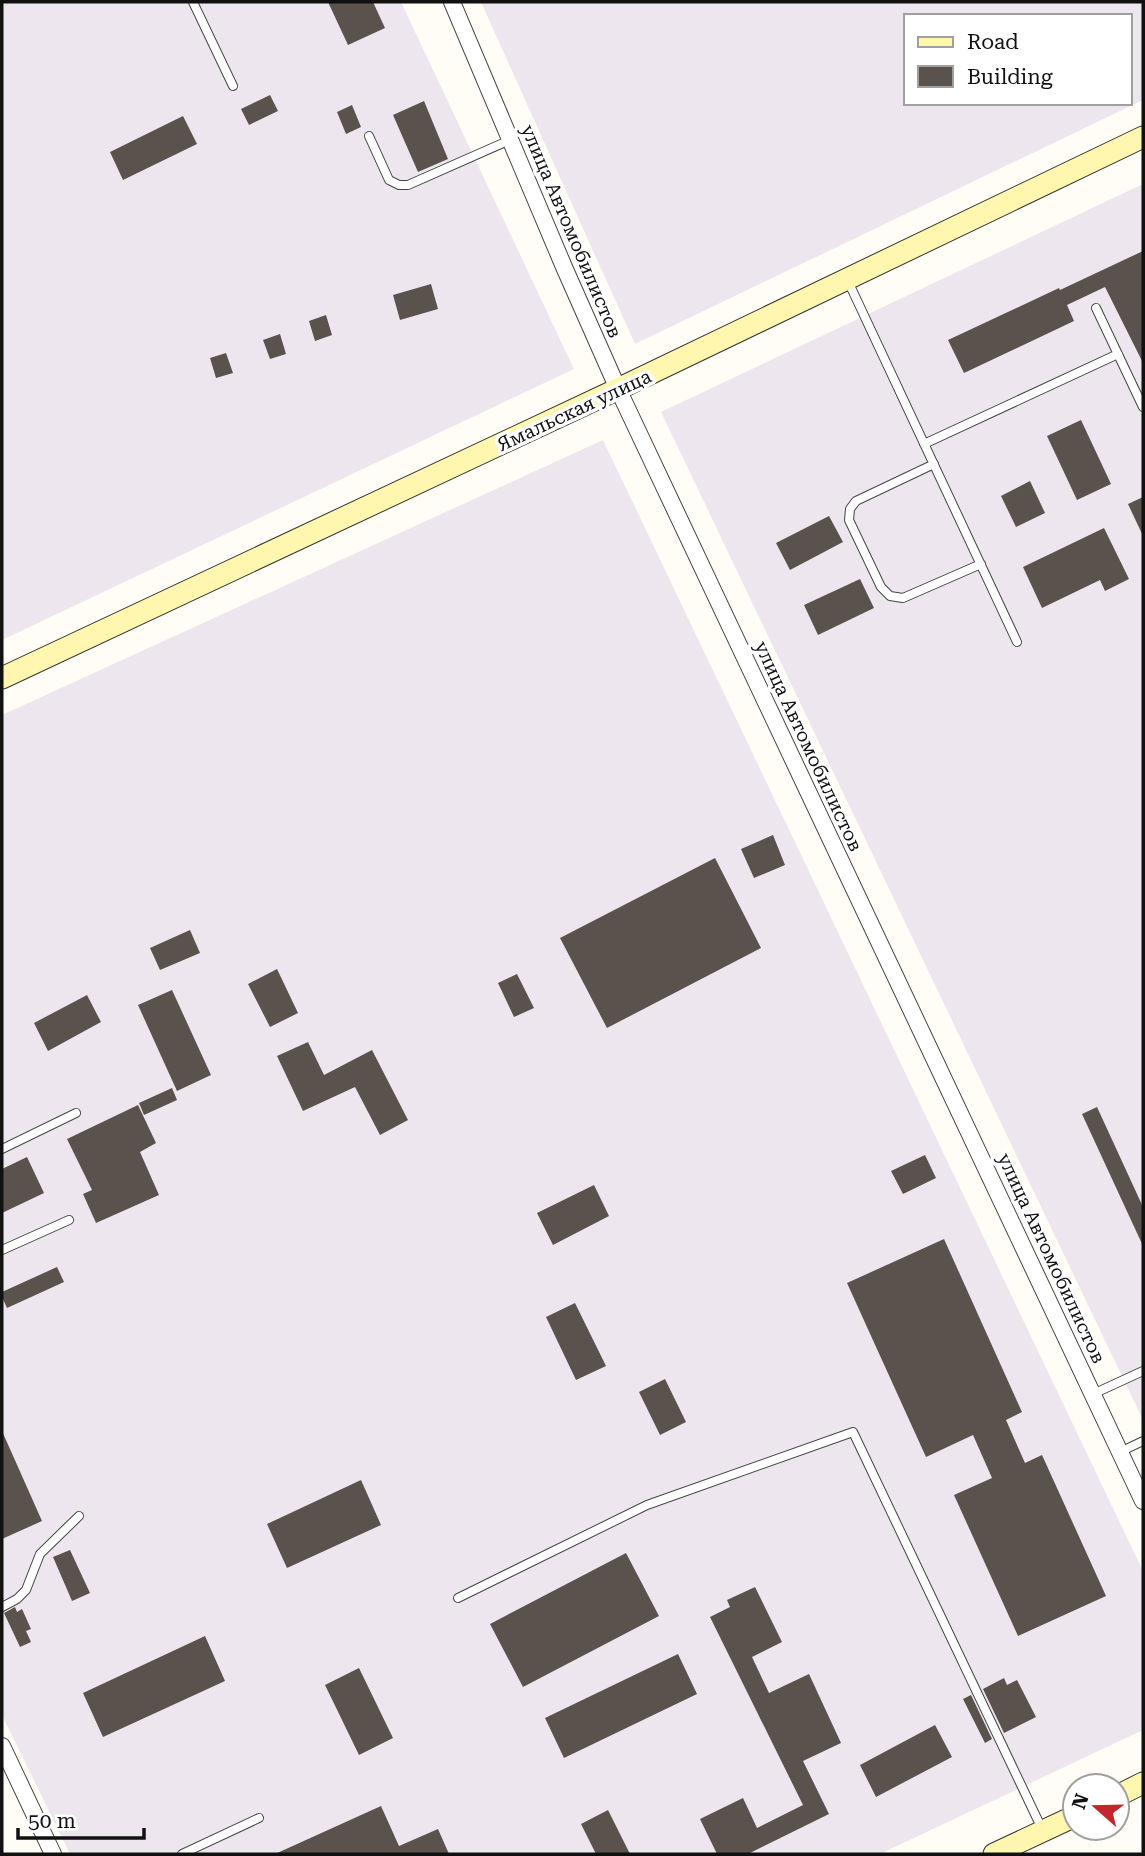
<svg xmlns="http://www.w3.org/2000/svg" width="1145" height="1856" viewBox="0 0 1145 1856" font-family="'Roboto Serif',serif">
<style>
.industrial{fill:#eee6ef;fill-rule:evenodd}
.building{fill:#5a524d}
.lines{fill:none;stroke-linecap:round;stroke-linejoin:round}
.lane-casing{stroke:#444;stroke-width:10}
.street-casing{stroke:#444;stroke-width:18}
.secondary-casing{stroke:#333;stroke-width:23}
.lane{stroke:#fff;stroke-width:8}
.street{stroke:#fff;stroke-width:16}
.secondary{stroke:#fff6b0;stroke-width:21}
.labels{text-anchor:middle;stroke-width:7;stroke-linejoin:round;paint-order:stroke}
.street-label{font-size:19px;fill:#111;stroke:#fff}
</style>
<rect width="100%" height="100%" fill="#fffdf5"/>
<!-- industrial -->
<path class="industrial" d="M2,2H401L574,369L2,640Z
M481,2H1143V100L635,344ZM905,16H1129V103H905Z
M1143,184V1420L661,412Z
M603,440L1143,1571V1730L880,1854H70L2,1715V715Z"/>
<!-- building -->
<path class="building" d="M328,2H373L385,28L348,45Z
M270,95L278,111L249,125L241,109Z
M424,101L448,159L418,172L393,115Z
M352,105L361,127L346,134L337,112Z
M183,116L197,144L123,180L110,152Z
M1143,251V363L1105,287L1067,305L1074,321L964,373L948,340L1059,288L1060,290Z
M431,284L438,309L400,320L393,295Z
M326,315L332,335L315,341L309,321Z
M280,334L286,354L270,359L263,340Z
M226,353L233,373L216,378L210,358Z
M1081,420L1111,484L1077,500L1047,436Z
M1030,481L1045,513L1016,527L1001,496Z
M1143,497V536L1128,504Z
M829,516L843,542L790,570L776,543Z
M1104,528L1129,579L1105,591L1100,580L1042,608L1023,567Z
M860,579L874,608L818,635L804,605Z
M773,835L785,865L754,878L741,849Z
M715,858L761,948L607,1028L560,938Z
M190,930L200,953L160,970L150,948Z
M277,969L298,1013L270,1027L248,984Z
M517,974L534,1008L514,1017L498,983Z
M172,990L211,1075L177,1091L138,1005Z
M87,995L101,1022L48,1051L34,1023Z
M308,1042L324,1075L372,1050L408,1120L380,1135L355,1087L303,1111L277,1056Z
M172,1088L177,1100L144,1115L139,1103Z
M138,1105L156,1143L140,1152L159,1195L96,1223L83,1194L92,1190L67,1139Z
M1097,1107L1143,1207V1246L1082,1114Z
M925,1155L936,1178L903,1194L891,1171Z
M27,1157L44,1193L2,1213V1169Z
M594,1185L609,1216L553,1245L537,1213Z
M944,1239L1022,1412L1006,1420L1025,1463L1042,1455L1106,1596L1018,1636L954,1495L992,1478L973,1435L926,1457L847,1283Z
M57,1267L64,1282L7,1308L2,1297V1292Z
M575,1303L606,1366L576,1380L546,1317Z
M665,1379L686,1422L660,1435L639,1392Z
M2,1431L42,1521L2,1539Z
M361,1480L381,1525L287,1568L267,1524Z
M70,1550L90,1593L72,1601L53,1557Z
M626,1553L659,1616L523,1687L490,1624Z
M755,1587L782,1642L752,1657L769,1693L809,1674L841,1743L803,1761L829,1814L748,1854H717L700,1819L743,1798L757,1828L803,1805L710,1617L730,1607L727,1600Z
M15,1607L17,1612L22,1609L31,1629L26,1631L31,1642L20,1647L4,1613Z
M205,1636L225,1681L103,1737L83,1693Z
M678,1654L697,1694L564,1758L545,1718Z
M359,1668L393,1738L359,1755L325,1685Z
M1004,1678L1007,1685L1017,1680L1036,1717L1004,1733L983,1689Z
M971,1695L992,1739L985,1743L963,1699Z
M935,1725L952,1757L876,1797L860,1765Z
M381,1806L399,1846L438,1829L449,1854H275Z
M608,1810L630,1854H596L581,1824Z"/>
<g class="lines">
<defs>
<path id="lane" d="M193,2L233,86
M369,136L389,180L399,185H408L510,140
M847,279L1017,642
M1096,308L1143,407
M924,444L1118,354
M934,464L856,501L850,509L849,520L881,587L890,596L903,598L981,564
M2,1149L76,1113
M2,1250L69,1220
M1093,1394L1143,1371
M1120,1452L1143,1441
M458,1598L647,1505L853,1432L1043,1831
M2,1607L17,1599L26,1590L40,1554L79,1516
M182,1854L259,1818"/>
<path id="street" d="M452,2L564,267L618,389L1143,1501
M2,1746L53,1854"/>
<path id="secondary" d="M2,678L618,389L1143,137
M1117,1796L1143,1783
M994,1854L1075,1816"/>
</defs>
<!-- lane casing -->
<use href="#lane" class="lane-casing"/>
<!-- street casing -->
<use href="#street" class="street-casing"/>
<!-- secondary casing -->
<use href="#secondary" class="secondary-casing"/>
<!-- lane -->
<use href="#lane" class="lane"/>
<!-- street -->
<use href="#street" class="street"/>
<!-- secondary -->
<use href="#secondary" class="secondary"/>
</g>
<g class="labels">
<!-- street labels -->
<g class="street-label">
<text transform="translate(572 231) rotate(67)" y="7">улица Автомобилистов</text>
<text transform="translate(574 410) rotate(-25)" y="7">Ямальская улица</text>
<text transform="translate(809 746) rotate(65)" y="7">улица Автомобилистов</text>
<text transform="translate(1052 1258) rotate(65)" y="7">улица Автомобилистов</text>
</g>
</g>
<!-- border -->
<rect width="1145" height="1856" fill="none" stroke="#111111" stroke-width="7"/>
<!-- legend -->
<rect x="904" y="14" width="228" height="91" fill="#ffffff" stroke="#a0a0a0" stroke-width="2"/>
<rect x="918" y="37" width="35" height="10" fill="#fff6b0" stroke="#a0a0a0" stroke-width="2"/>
<text x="967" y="49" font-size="21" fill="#111111">Road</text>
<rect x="918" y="66" width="35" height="21" fill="#5a524d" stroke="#a0a0a0" stroke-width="2"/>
<text x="967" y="84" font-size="21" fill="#111111">Building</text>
<!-- north arrow -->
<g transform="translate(1096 1807) rotate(290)"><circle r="33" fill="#ffffff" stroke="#a0a0a0" stroke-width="2"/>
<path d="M0-5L12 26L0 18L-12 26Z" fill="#c4262e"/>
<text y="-10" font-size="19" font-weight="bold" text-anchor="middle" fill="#111111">N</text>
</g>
<!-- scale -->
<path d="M18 1828v10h126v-10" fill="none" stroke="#111111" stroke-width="3.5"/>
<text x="28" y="1828" font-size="21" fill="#111111" stroke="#ffffff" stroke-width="5" paint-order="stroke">50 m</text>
</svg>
